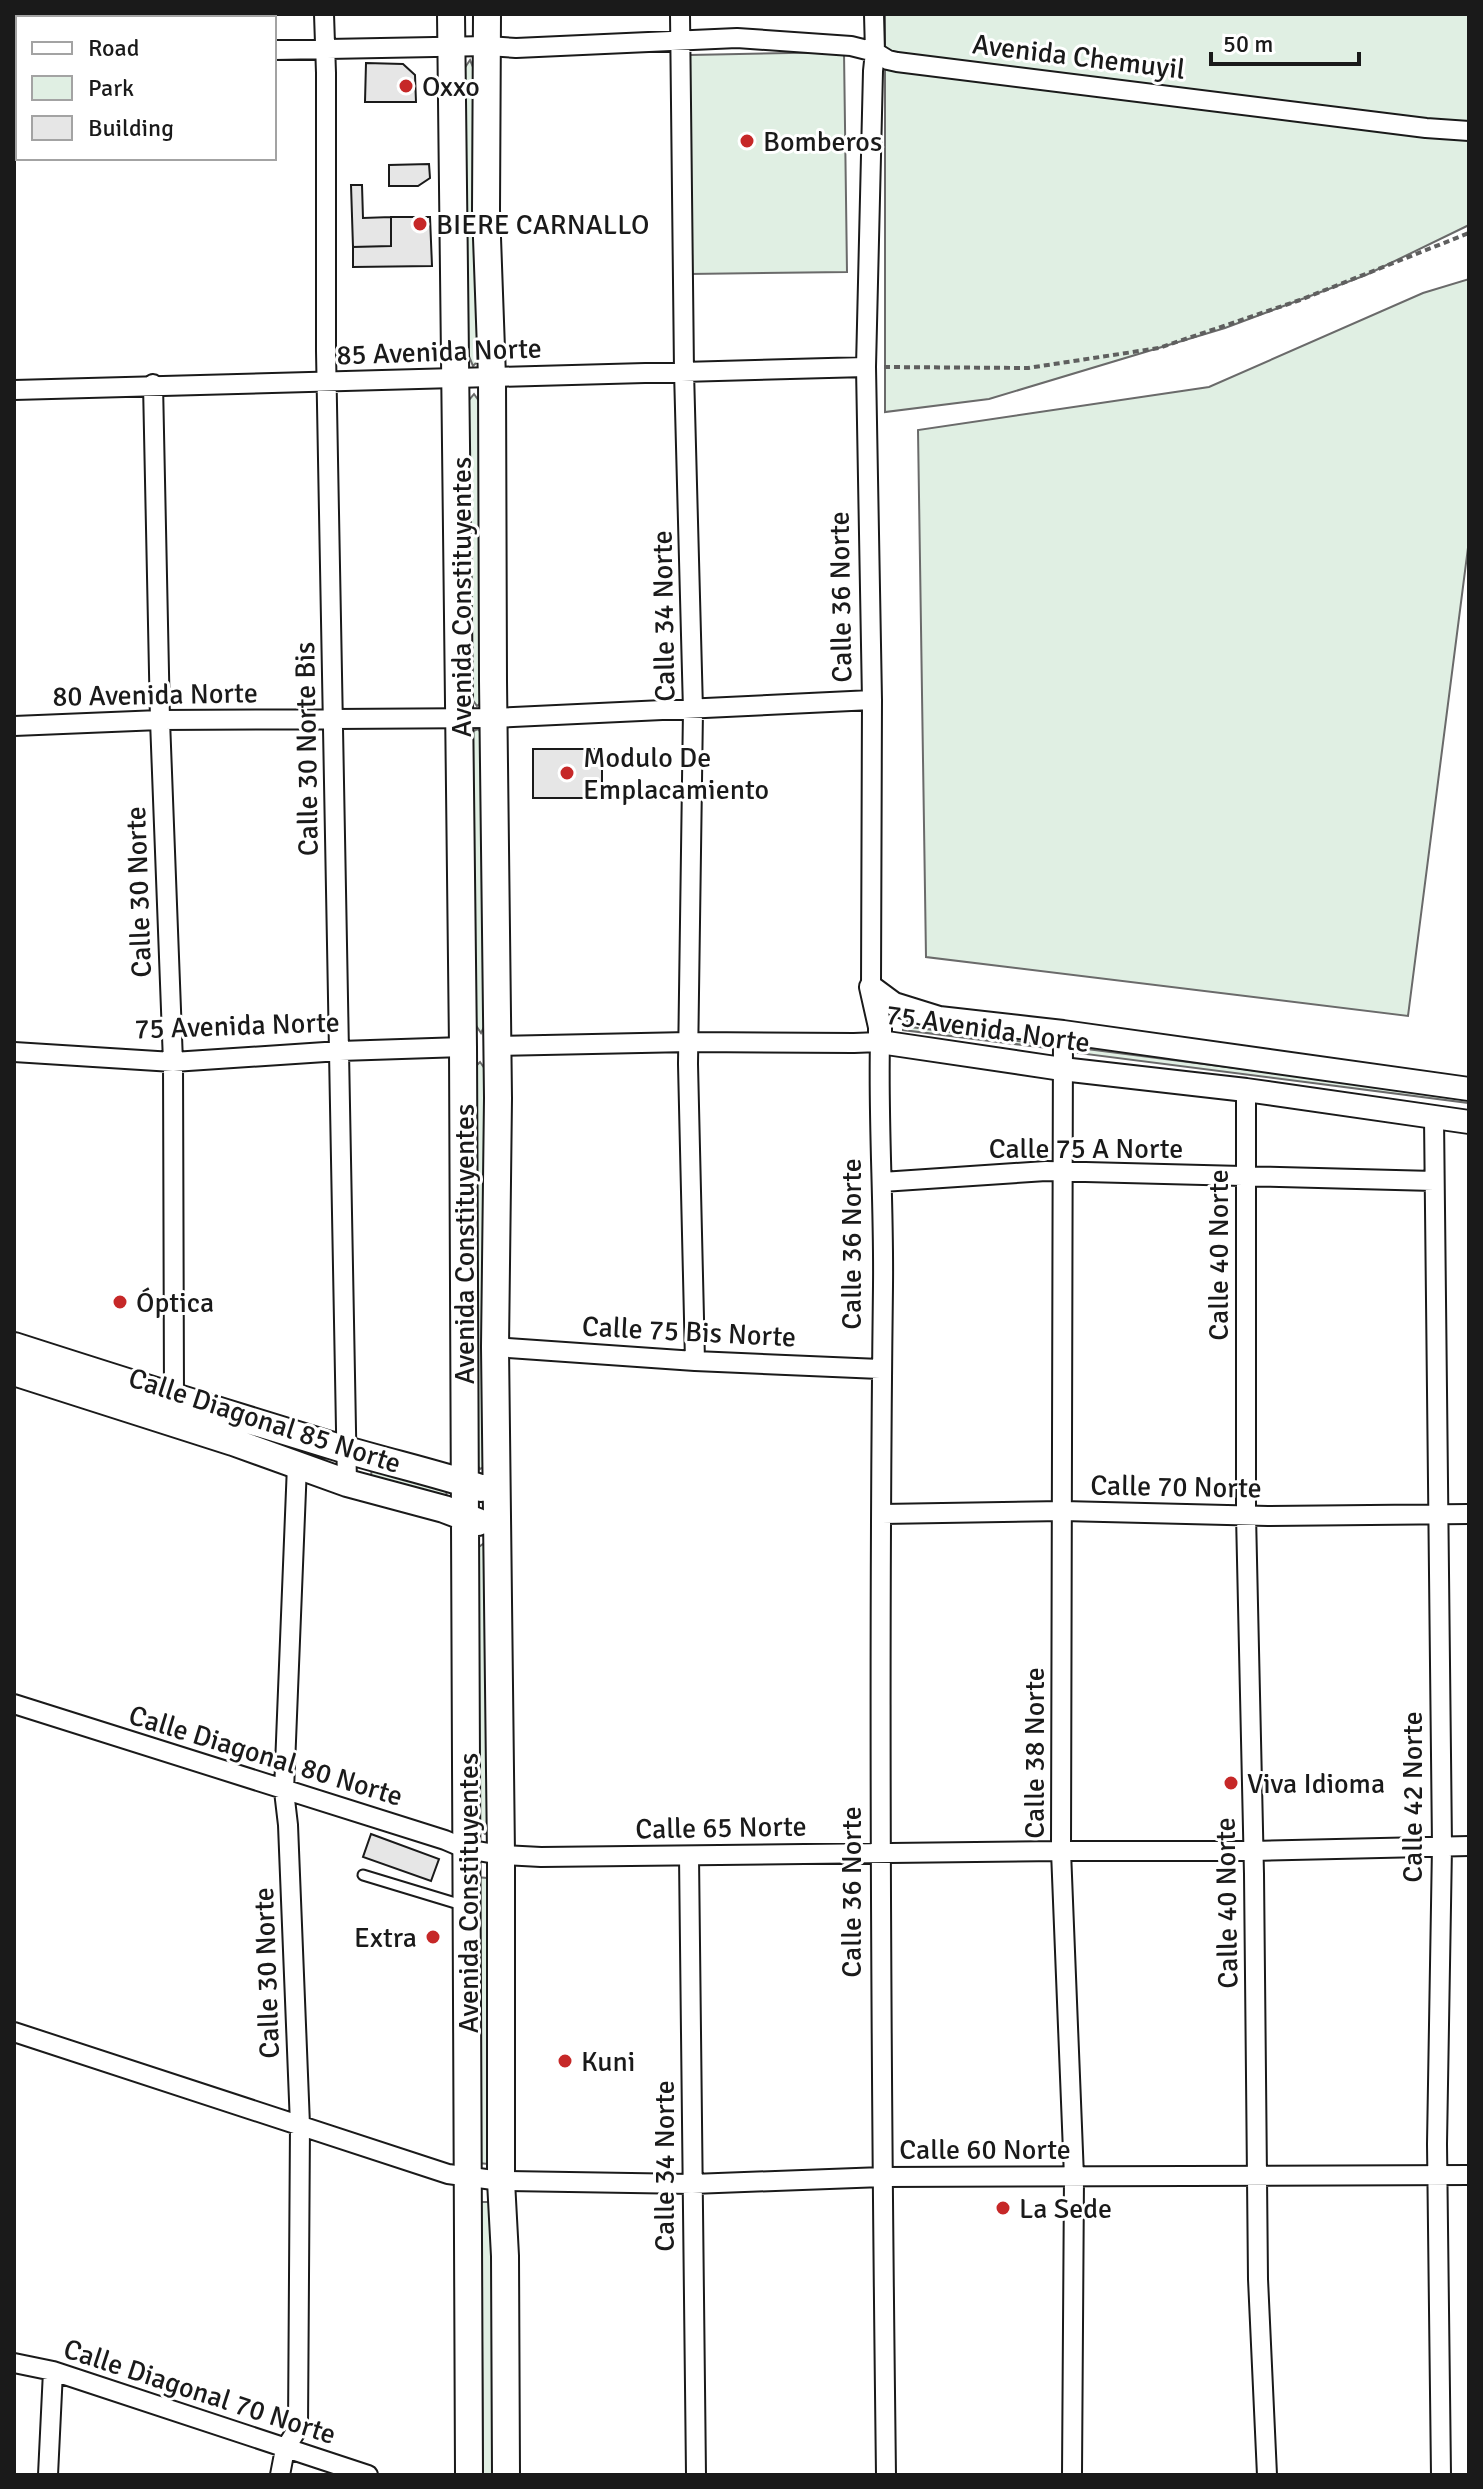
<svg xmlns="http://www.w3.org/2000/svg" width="1483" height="2489" viewBox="0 0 1483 2489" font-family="Signika,sans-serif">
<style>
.green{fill:#e0efe3;stroke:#6a6a6a;stroke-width:2}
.building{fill:#e6e6e6;stroke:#1a1a1a;stroke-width:2}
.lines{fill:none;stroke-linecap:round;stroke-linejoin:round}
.service-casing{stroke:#1a1a1a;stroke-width:13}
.minor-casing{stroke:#1a1a1a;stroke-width:22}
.tertiary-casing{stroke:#1a1a1a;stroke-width:26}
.secondary-casing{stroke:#1a1a1a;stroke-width:30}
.path{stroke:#5f5f5f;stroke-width:4;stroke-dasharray:6 4;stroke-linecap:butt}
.service{stroke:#fff;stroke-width:9}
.minor{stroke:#fff;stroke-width:18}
.tertiary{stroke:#fff;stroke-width:22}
.secondary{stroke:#fff;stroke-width:26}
.poi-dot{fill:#c62828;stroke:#fff;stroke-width:3}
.labels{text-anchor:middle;stroke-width:6;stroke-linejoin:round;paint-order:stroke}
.street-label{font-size:28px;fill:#1a1a1a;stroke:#fff}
.poi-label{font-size:28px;fill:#1a1a1a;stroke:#fff;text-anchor:start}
</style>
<rect width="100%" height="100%" fill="#fff"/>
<!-- green -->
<path class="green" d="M885,14H1469V225L1366,275L1225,328L989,399L885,412Z
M844,52L847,272L689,274L690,55Z
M470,60L476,74L479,360L473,366L468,354L464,69Z
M1469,279V540L1408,1016L926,957L918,430L1209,387L1423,293Z
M474,394L479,401L483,701L477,706L472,699L468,401Z
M478,729L481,733L486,1023L481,1033L475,1024L471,732Z
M903,1026L1048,1045L1047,1048L903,1030Z
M1079,1048L1469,1098V1103L1078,1053Z
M480,1062L485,1069L488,1465L480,1469L475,1463L474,1068Z
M372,1467L447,1489L446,1497L371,1476Z
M483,1544L488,1552L491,1828L485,1834L478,1828L476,1549Z
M476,1877L487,1878L489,2164L477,2163Z
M481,2202H493L495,2475H483Z"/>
<!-- building -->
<path class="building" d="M366,63L403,64L415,75L416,102H365Z
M429,164L430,178L418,186H389V165Z
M351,185H362L363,218L391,217V246L353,247Z
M391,217H430L432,266L353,267V247L391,246Z
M533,749H602V798H533Z
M371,1834L439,1859L431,1881L363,1857Z"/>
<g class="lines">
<defs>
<path id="service" d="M363,1875L462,1905"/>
<path id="minor" d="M141,14V18
M324,14L326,73V351L347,1483
M680,14L684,371L693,710L688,1064L695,1361
M274,50L488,46L516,48L737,38L851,46L875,52L888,60L897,62L1426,128L1469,131
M14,59H18
M153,384L160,720L173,1062L174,1397
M14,390L866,367
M14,726L160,720L494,718L872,700
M871,987L872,700L866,367L873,71L875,52L874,14
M1063,1032L1061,1851L1074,2177L1072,2475
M496,1046L689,1042L854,1043L880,1042C878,1123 884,1205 883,1286C878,1682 881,2079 886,2475
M14,1052L173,1062L340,1051L463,1047
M1246,1090V1515L1254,1874L1258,2279L1267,2475
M1434,1118L1442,1846L1437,2144L1441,2475
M882,1182L1046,1171L1434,1181
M495,1347L695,1361L880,1369
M882,1514L1063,1511L1268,1516L1469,1514
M14,1704L445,1840L466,1849L501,1855L541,1857L1061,1851H1253L1469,1846
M689,1856L696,2475
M14,2032L448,2174L501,2181L692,2184L883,2177L1469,2175
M14,2363L53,2371L368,2475
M48,2475L53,2371
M280,2475L285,2449L298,2428L300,2125L288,1825L284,1791L297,1465"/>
<path id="tertiary" d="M871,987L880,1027V1042L1062,1069L1246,1090L1469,1122
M871,987L894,1004L939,1018L1063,1032L1469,1089"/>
<path id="secondary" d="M451,14L463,1047L469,2475
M487,14L486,210L492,377L493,681L498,1098L495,1347L501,1855V2181L505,2256L506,2475
M14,1346C123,1381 231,1415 340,1448C387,1462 435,1473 481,1488
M14,1372L233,1442L347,1483L444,1509L478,1522"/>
</defs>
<!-- service casing -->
<use href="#service" class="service-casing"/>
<!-- minor casing -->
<use href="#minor" class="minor-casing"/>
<!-- tertiary casing -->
<use href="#tertiary" class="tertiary-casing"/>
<!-- secondary casing -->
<use href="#secondary" class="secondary-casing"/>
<!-- path -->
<path class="path" d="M884,367L1028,368L1159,348L1300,300L1469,233"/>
<!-- service -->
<use href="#service" class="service"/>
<!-- minor -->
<use href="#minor" class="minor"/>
<!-- tertiary -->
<use href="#tertiary" class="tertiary"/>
<!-- secondary -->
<use href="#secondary" class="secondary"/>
</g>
<!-- markers -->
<g class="poi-dot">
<circle cx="406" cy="86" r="8"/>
<circle cx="747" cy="141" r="8"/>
<circle cx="420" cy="224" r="8"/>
<circle cx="567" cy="773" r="8"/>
<circle cx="120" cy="1302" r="8"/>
<circle cx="1231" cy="1783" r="8"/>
<circle cx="433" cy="1937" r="8"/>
<circle cx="565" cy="2061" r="8"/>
<circle cx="1003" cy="2208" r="8"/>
</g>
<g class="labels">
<!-- street labels -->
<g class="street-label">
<text transform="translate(1079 56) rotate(7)" y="10">Avenida Chemuyil</text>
<text transform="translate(439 351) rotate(-2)" y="10">85 Avenida Norte</text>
<text transform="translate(461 597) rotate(-90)" y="10">Avenida Constituyentes</text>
<text transform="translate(840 597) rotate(-91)" y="10">Calle 36 Norte</text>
<text transform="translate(663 616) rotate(-91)" y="10">Calle 34 Norte</text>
<text transform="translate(155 694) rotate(-1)" y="10">80 Avenida Norte</text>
<text transform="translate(306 749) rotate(-91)" y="10">Calle 30 Norte Bis</text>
<text transform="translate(138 892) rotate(-92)" y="10">Calle 30 Norte</text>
<text transform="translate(237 1025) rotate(-2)" y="10">75 Avenida Norte</text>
<text transform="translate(988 1028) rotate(8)" y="10">75 Avenida Norte</text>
<text x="1086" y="1158">Calle 75 A Norte</text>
<text transform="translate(464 1244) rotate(-90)" y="10">Avenida Constituyentes</text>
<text transform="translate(851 1244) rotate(-90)" y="10">Calle 36 Norte</text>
<text transform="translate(1218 1255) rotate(-90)" y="10">Calle 40 Norte</text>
<text transform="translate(689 1331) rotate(3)" y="10">Calle 75 Bis Norte</text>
<text transform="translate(265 1420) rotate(18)" y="10">Calle Diagonal 85 Norte</text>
<text transform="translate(1176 1486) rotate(1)" y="10">Calle 70 Norte</text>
<text transform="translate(1034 1753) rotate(-90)" y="10">Calle 38 Norte</text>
<text transform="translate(266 1755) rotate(17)" y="10">Calle Diagonal 80 Norte</text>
<text transform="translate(1412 1797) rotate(-90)" y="10">Calle 42 Norte</text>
<text transform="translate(721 1827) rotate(-1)" y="10">Calle 65 Norte</text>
<text transform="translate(851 1892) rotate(-90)" y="10">Calle 36 Norte</text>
<text transform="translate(468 1893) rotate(-90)" y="10">Avenida Constituyentes</text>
<text transform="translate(1226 1903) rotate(-91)" y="10">Calle 40 Norte</text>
<text transform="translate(266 1973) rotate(-92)" y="10">Calle 30 Norte</text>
<text x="985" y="2159">Calle 60 Norte</text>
<text transform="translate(664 2166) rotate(-90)" y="10">Calle 34 Norte</text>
<text transform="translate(200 2391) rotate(18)" y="10">Calle Diagonal 70 Norte</text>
</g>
<!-- poi labels -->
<g class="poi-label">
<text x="422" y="96">Oxxo</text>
<text x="763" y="151">Bomberos</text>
<text x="436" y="234">BIERE CARNALLO</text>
<text x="583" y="767">Modulo De<tspan x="583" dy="32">Emplacamiento</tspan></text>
<text x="136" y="1312">Óptica</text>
<text x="1247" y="1793">Viva Idioma</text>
<text x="417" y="1947" text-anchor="end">Extra</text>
<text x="581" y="2071">Kuni</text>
<text x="1019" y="2218">La Sede</text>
</g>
</g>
<!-- border -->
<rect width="1483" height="2489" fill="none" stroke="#1a1a1a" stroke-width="32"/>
<!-- legend -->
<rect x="16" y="16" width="260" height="144" fill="#ffffff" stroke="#a3a3a3" stroke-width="2"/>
<rect x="32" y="42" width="40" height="12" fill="#ffffff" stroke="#a3a3a3" stroke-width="2"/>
<text x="88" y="56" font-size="24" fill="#1a1a1a">Road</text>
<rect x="32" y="76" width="40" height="24" fill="#e0efe3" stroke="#a3a3a3" stroke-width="2"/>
<text x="88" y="96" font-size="24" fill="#1a1a1a">Park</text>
<rect x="32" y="116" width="40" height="24" fill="#e6e6e6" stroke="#a3a3a3" stroke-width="2"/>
<text x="88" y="136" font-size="24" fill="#1a1a1a">Building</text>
<!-- scale -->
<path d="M1211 52v12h148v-12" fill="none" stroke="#1a1a1a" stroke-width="4"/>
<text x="1223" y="52" font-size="24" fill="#1a1a1a" stroke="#ffffff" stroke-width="6" paint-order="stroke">50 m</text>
</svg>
